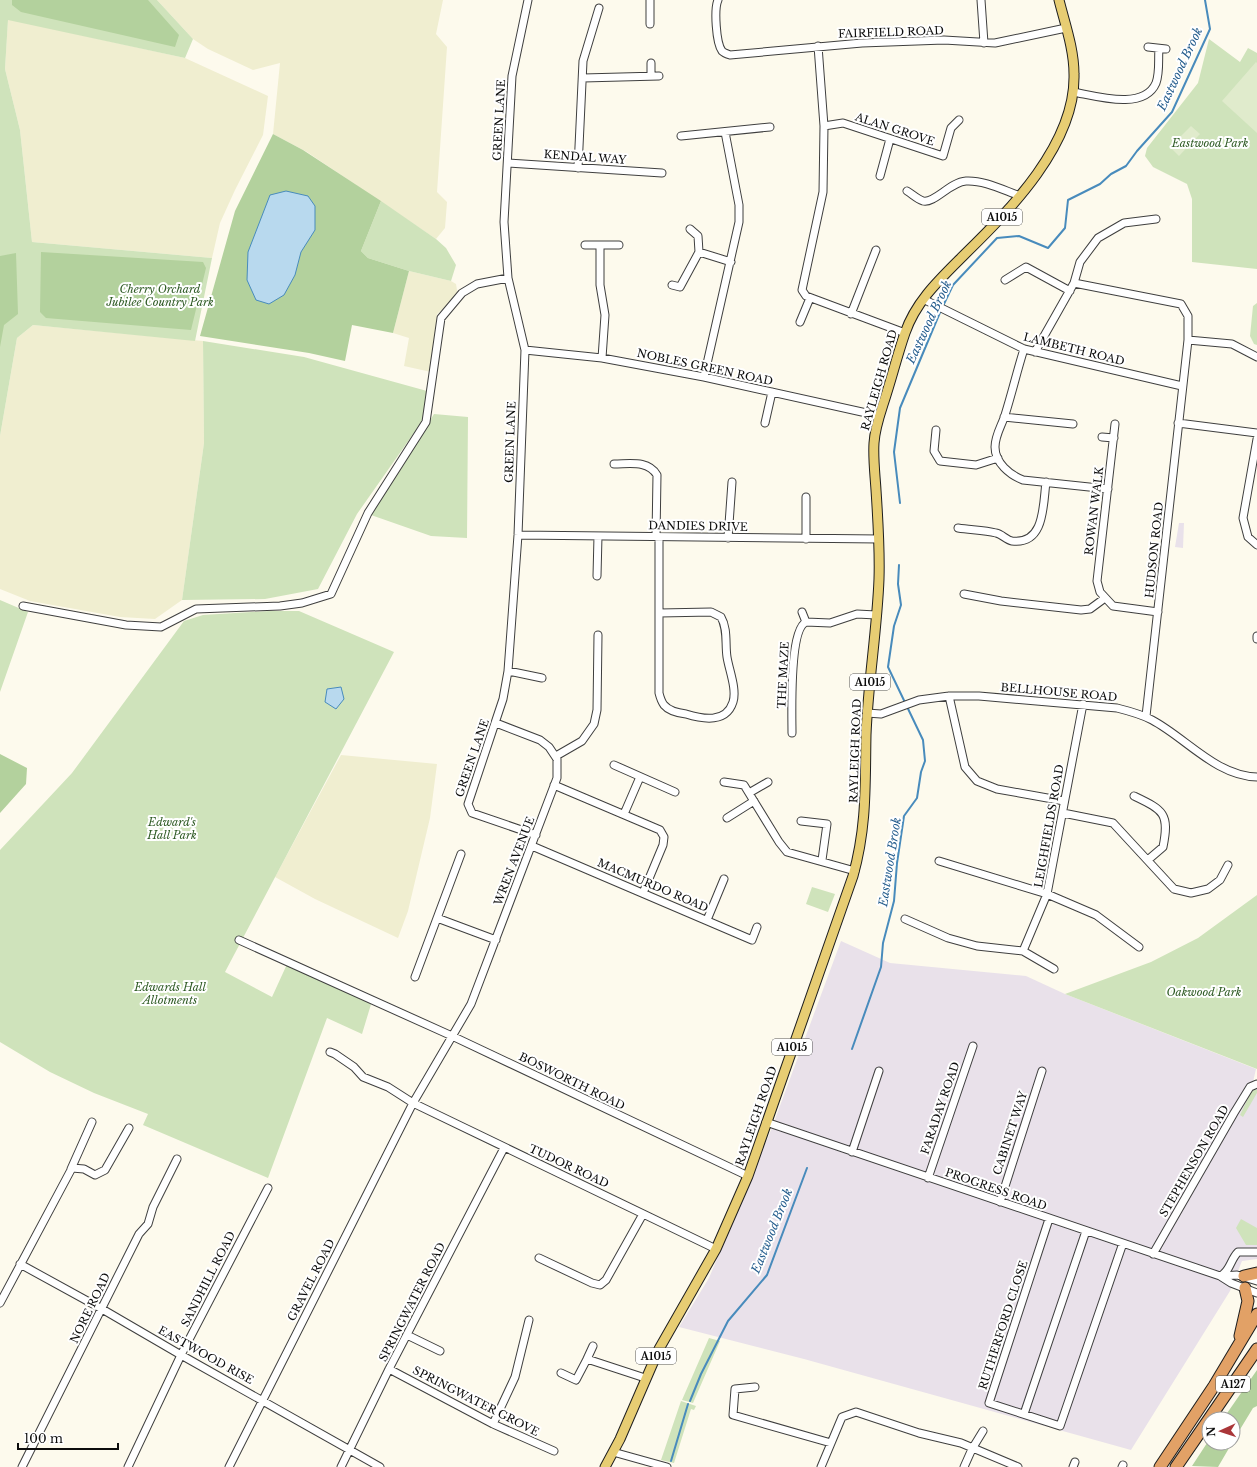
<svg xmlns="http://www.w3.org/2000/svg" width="1257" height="1467" viewBox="0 0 1257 1467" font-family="'Libre Baskerville',serif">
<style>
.industrial{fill:#e9e1ea}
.farmland{fill:#f0eed0}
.green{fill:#cfe3bb}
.forest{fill:#b3d19d}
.pitch{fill:#e0ebcc}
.water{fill:#b8d9ee;stroke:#488bbc}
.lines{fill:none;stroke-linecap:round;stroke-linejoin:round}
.stream{stroke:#488bbc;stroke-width:2}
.minor-casing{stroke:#3f3f3f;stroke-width:9}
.major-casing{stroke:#1d1d1d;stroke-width:11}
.highway-casing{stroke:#1d1d1d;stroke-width:13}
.minor{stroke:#fff;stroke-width:7}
.major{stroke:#e7cd73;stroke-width:9}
.highway{stroke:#e2a166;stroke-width:11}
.labels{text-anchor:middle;stroke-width:4;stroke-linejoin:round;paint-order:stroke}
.shield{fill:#fff;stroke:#555;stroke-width:1}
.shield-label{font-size:10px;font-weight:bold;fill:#0c0c0c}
.street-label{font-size:11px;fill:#0c0c0c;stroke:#fff}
.park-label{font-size:11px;font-style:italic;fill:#2f5b25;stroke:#fff}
.water-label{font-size:12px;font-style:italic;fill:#265e8e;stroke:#fff}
</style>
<rect width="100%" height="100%" fill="#fdfaed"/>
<!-- industrial -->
<path class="industrial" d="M1179,523H1184L1183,548L1175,547Z
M841,941L890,963L1026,976L1065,994L1256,1069L1253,1082L1257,1084V1259L1242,1261L1230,1291L1131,1450L804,1359L679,1327L709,1278L771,1130Z"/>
<!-- farmland -->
<path class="farmland" d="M157,0H443L436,34L447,47L437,192L447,202L445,228L436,239L307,152L273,134L280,63L253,70L208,49L193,39Z
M8,19L185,58L268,96L263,135L235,190L220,223L212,258L32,242L20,130L5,69Z
M409,271L451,281L456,284L458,296L437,314L431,372L404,366L409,338L393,333Z
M33,325L203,341L204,443L182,600L155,619L120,617L30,601L0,589V436L17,338Z
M341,755L437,764L430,818L408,911L398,938L315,899L275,877Z"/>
<!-- green -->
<path class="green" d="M0,0H157L193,39L185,58L8,20L5,69L20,130L32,242L212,258L195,341L33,325L17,338L0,436Z
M1209,39L1240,62L1248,48L1257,53V269L1192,262V199L1187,184L1153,167L1145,156L1147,148L1198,83Z
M381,201L436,239L446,248L456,265L451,281L409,271L368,258L361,251Z
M1257,303V345L1254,344L1250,336L1253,306Z
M203,341L304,357L427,391L423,420L357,514L318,589L265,599L182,600L204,443Z
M434,414L468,417L467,538L431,536L371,515Z
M0,600L28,612L0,692Z
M269,611H299L394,652L225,972L272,997L288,962L372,1001L362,1034L327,1018L268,1178L143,1125L148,1114L94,1093L50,1072L0,1042V850L72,773L184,621L203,615Z
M812,887L835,894L828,912L806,904Z
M1257,895V1069L1065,994L1151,962L1198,938Z
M1253,1088L1257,1090V1093L1243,1117L1240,1115Z
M1241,1219L1257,1228V1245H1246L1236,1228Z
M709,1338L720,1341L693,1403L682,1400Z
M681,1401L696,1406L694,1410L691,1409L674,1463L661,1460Z"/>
<!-- forest -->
<path class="forest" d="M12,0H148L179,35L175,47L21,12L12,5Z
M273,134L303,150L381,201L361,251L368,258L409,271L393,333L352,325L345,361L309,353L200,336L235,211Z
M41,252L203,262L206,268L191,330L46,318L40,312Z
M16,253L18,314L4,325L0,347V256Z
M0,754L27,768L26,784L0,813Z
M1257,1370V1406L1253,1408L1233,1441V1419H1223Z
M1209,1440V1443H1232L1218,1467L1192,1466Z"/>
<!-- pitch -->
<path class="pitch" d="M1256,62L1257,63V133L1222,101Z
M1191,126L1200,134L1179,156L1170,147Z"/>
<!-- water -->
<path class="water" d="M286,191L308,196L315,206V230L301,252L295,275L284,295L269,304L256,300L247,280L248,252L270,195Z
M341,687L344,699L336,709L325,702L327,689Z"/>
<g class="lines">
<!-- stream -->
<path class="stream" d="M943,306L953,285L997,238L1019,236L1048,248L1065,228L1068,200L1100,184L1111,174L1126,166L1137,151L1172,112L1210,29L1205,0
M900,503L894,452L900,408L941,310
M852,1049L881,967L883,943L894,901L897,863L904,816L917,798L921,772L925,761L923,740L888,667L894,626L901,605L898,584L899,565
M690,1401L701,1374L728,1321L767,1275L807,1168
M671,1461L688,1404"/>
<defs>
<path id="minor" d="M528,0L512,76L504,222L508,278L525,350L518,535L508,671L503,699L468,804L472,813L536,835
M650,0V24
M718,0C714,9 716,43 722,51C724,53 727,54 730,55L862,43L944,40L995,43L1066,28
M981,0L984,43
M818,46L824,126L823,192L802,290L806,296L905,333
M1148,47L1166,49
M651,63V76
M583,78L659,76
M1073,92C1096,96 1144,111 1156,83C1160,72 1158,59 1159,49
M824,126L843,123L943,156L951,128L959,120
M681,136L770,127
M508,163L662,173
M578,168L583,61L599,8
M880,176L890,139
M907,191C912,194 917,199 923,201C934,204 950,182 966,181C984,180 1003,190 1020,196
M690,229L698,236L699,252
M585,245H619
M600,245V285L605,315L602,358
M1005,280L1026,267L1070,291
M1074,283L1181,304L1188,316V340L1146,716
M672,285L680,287L699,252L731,262
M923,299L1024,349L1182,386
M851,314L876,250
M800,322L810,298
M1188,340L1232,344L1257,357
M1024,349C1017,371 1012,393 1005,415C1002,425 995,435 995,447C995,463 1010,475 1023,480L1108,489
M525,350L602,358L704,377L880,416
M1035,352L1074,283L1080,262L1098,238L1124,223L1156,219
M704,377L739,222V205L725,132
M1004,417L1073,424
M765,423L772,392
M1178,423L1257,433
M1115,424L1097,581L1100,592L1113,606L1158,612
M936,430L934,451L940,461L976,465L998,458
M1102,437L1114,438
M1257,439L1243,518L1248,537L1257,545
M614,464C630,464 648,460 657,475L656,537
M958,528C971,530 984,530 996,533C1002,534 1006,540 1012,541C1045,545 1043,505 1046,482
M518,535L879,539
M659,537V693C660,697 661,701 664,705C669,711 678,713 686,714C702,719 726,724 733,702C737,689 729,670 727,657C725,644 728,629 721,617L711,612L660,613
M728,538L732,482
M806,539V497
M597,576L598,536
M964,594L1001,601L1081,610L1090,609L1105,598
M23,606L126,625L161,627L196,609L280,606L302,603L331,594L368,513L426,422L441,318L462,293L477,284L508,278
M802,612L806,622
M1257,636V639
M508,671L542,678
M949,696L965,767L977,781L997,789L1064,801
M867,713L881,714L919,700L949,696H979L1117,708C1129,711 1141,714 1152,720C1186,738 1216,776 1257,777
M792,733C792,714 789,630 806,622L830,623L857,614L876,615
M556,756L582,741L594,724L597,710L598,635
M614,765L675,792
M724,782L744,785L779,842L787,852L855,871
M554,785L660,830L664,837L663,845L643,893
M749,793L768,782
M1134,796C1163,810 1170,813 1163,847L1149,859
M1063,813L1113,823L1174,889L1191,893L1208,889L1220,880L1228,865
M624,814L640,777
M727,818L754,801
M801,821L827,824L822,860
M532,846L752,940L757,927
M939,861L1047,894L1096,915L1139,947
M437,918L496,940
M905,919L948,938L977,946L1023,951L1047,894L1083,704
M707,920L724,879
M239,940L452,1036L748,1176
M1023,951L1054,969
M415,977L461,854
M330,1052L335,1054L354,1067L363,1077L388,1087L413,1103L471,1004L557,778V759L549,747L540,740L496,723
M766,1122L1220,1276L1231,1283L1257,1293
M852,1152L879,1071
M71,1169L92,1122
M928,1178L973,1046
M1000,1202L1042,1071
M1049,1219L989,1403L1060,1426L1123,1243
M1153,1254L1234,1113L1250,1087L1257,1084
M539,1258L592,1283L600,1285L606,1280L643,1214
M20,1264L102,1309L181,1355L380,1467
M1220,1276C1230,1272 1230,1260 1238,1252H1257
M1222,1276L1237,1275L1257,1281
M0,1303L72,1168L84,1169L95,1175L105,1170L129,1128
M407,1335L440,1351
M587,1359L593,1346
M389,1369L493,1424L554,1451
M561,1373L576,1380L587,1359L645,1378
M755,1387L735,1389L733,1415L831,1443
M1024,1414L1086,1231
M493,1424L515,1377L529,1320
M613,1452L667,1467
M22,1467L139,1234L148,1224L153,1207L177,1159
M128,1467L181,1355L268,1188
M229,1467L413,1103L716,1249
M341,1467L389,1369L504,1148
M821,1467L842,1417L856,1412L919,1433L961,1443L1018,1467
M964,1467L972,1449L983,1431
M1073,1467L1075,1462
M1122,1467L1123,1465"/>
<path id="major" d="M605,1467L620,1439L659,1349L716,1249L748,1176L853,876C867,826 865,785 866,735C868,683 877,631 879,579C880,550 878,520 876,490C875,474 873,458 874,443C875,425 882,409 887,392C893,373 898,353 905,333C916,301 940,279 964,255C1010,210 1076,144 1074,74C1074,49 1065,24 1059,0"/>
<path id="highway" d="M1244,1276L1257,1273
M1240,1336L1248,1301L1245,1288
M1209,1419L1257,1349
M1160,1467L1214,1386L1257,1314
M1176,1467L1209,1419"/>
</defs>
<!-- minor casing -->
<use href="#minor" class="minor-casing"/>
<!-- major casing -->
<use href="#major" class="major-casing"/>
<!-- highway casing -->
<use href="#highway" class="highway-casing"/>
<!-- minor -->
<use href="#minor" class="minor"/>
<!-- major -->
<use href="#major" class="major"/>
<!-- highway -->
<use href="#highway" class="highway"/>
</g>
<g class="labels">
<!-- shield labels -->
<g class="shield">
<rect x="982" y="209" width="40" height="16" rx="3"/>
<rect x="850" y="674" width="40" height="16" rx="3"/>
<rect x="772" y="1039" width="40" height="16" rx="3"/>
<rect x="636" y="1348" width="40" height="16" rx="3"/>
<rect x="1216" y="1376" width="34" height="16" rx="3"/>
</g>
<g class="shield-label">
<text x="1002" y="221">A1015</text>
<text x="870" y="686">A1015</text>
<text x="792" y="1051">A1015</text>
<text x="656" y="1360">A1015</text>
<text x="1233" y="1388">A127</text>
</g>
<!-- street labels -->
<g class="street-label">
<text transform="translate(891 32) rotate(-2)" y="4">FAIRFIELD ROAD</text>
<text transform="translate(499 120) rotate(-87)" y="4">GREEN LANE</text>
<text transform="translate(895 129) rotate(18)" y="4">ALAN GROVE</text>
<text transform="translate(585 157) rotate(4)" y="4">KENDAL WAY</text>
<text transform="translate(1074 349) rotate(14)" y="4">LAMBETH ROAD</text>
<text transform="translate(705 367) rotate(12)" y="4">NOBLES GREEN ROAD</text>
<text transform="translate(879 380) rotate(-74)" y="4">RAYLEIGH ROAD</text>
<text transform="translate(510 442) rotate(-88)" y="4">GREEN LANE</text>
<text transform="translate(1094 511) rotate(-83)" y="4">ROWAN WALK</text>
<text transform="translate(698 526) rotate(1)" y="4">DANDIES DRIVE</text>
<text transform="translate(1154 550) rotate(-84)" y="4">HUDSON ROAD</text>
<text transform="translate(783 675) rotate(-87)" y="4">THE MAZE</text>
<text transform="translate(1059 692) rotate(5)" y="4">BELLHOUSE ROAD</text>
<text transform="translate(855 751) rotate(-88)" y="4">RAYLEIGH ROAD</text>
<text transform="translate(472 758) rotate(-71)" y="4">GREEN LANE</text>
<text transform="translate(1049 826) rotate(-80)" y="4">LEIGHFIELDS ROAD</text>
<text transform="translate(514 861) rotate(-69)" y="4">WREN AVENUE</text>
<text transform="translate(653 885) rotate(23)" y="4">MACMURDO ROAD</text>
<text transform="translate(572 1081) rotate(26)" y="4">BOSWORTH ROAD</text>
<text transform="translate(940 1108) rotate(-71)" y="4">FARADAY ROAD</text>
<text transform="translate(756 1116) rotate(-71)" y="4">RAYLEIGH ROAD</text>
<text transform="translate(1010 1133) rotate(-72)" y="4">CABINET WAY</text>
<text transform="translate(1194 1161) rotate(-60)" y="4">STEPHENSON ROAD</text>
<text transform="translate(569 1166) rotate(25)" y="4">TUDOR ROAD</text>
<text transform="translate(996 1189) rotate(19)" y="4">PROGRESS ROAD</text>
<text transform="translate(208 1279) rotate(-63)" y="4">SANDHILL ROAD</text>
<text transform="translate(311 1280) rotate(-63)" y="4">GRAVEL ROAD</text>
<text transform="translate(412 1302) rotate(-63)" y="4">SPRINGWATER ROAD</text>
<text transform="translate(90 1308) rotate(-64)" y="4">NORE ROAD</text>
<text transform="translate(1003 1325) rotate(-72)" y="4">RUTHERFORD CLOSE</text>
<text transform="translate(206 1355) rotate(29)" y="4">EASTWOOD RISE</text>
<text transform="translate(476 1401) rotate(27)" y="4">SPRINGWATER GROVE</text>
</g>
<!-- park labels -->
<g class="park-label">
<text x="1210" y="147">Eastwood Park</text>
<text x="160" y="293">Cherry Orchard<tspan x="160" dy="13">Jubilee Country Park</tspan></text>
<text x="172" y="826">Edward's<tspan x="172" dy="13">Hall Park</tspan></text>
<text x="170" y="991">Edwards Hall<tspan x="170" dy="13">Allotments</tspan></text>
<text x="1204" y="996">Oakwood Park</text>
</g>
<!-- water labels -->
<g class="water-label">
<text transform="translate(1180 69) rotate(-65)" y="4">Eastwood Brook</text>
<text transform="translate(929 322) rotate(-65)" y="4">Eastwood Brook</text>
<text transform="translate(890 862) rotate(-81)" y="4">Eastwood Brook</text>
<text transform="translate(772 1231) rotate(-68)" y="4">Eastwood Brook</text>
</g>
</g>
<!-- north arrow -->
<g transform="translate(1221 1431) rotate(267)"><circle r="19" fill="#ffffff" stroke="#9e9e9e"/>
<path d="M0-3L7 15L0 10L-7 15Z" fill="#aa3639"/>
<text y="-6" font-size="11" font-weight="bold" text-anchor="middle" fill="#0c0c0c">N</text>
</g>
<!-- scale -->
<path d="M18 1443v6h100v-6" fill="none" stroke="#0c0c0c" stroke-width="2"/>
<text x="24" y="1443" font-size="12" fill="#0c0c0c" stroke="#ffffff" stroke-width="3" paint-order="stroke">100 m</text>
</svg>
